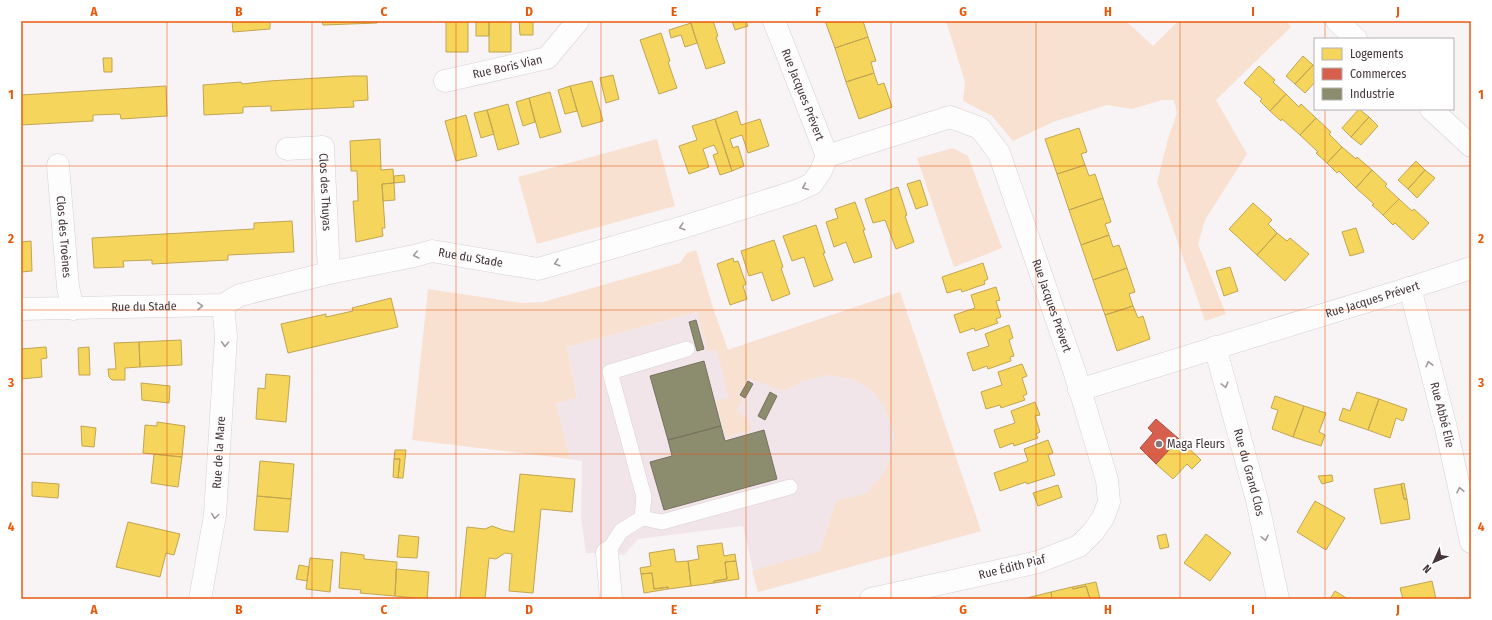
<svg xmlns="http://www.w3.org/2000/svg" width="1492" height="620" viewBox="0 0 1492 620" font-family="'Fira Sans Condensed',sans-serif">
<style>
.built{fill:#f2e5e9}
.green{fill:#f8e1d1}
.homes{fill:#f6d55c;stroke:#c1a552}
.shops{fill:#d6604d;stroke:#aa5348}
.industry{fill:#8c8c6e;stroke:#77725f}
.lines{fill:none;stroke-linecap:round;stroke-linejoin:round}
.lane-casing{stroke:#d8cfd2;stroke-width:16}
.street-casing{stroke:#d8cfd2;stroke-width:23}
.lane{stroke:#fefdfe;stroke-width:15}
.street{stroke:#fefdfe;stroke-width:22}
.oneway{stroke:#a29a9c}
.grid{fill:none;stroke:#e8590c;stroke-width:1;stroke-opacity:0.55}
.poi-dot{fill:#84787c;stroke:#fff;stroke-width:1.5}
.labels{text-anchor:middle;stroke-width:4;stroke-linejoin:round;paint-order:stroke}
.street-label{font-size:12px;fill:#45363b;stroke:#fff}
.poi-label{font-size:12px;fill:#45363b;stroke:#fff;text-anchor:start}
.neatline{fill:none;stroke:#e8590c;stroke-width:1.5}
.grid-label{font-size:13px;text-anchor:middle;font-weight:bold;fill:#e8590c}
</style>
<rect width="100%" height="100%" fill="#f8f4f6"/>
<!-- built -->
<path class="built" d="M900,292L981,531L758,592L743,526L638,539L624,555L607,553H586L581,517L582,461L570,459L556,403L577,397L567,347L697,312L728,350Z"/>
<!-- green -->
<path class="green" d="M946,21H1126L1153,46L1178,21H1287L1291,27L1216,100L1247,154L1205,220L1198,244L1226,314L1205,321L1157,182L1168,139L1177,113L1174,100H1162L1132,109L1107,105L1053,122L1013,141L992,116L963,101L965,82Z
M657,139L675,206L537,244L518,177Z
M953,148L968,156L1002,248L954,267L917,158Z
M696,250L713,308L728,350L900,292L981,531L758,592L752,571L820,551L836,501L865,494L882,476L891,457L894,434L884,406L872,390L853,379L827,375L802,381L784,391L748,378L738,395L742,398L737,411L748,419L751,430L726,437L716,401L729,398L717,350L708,351L697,312L567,347L577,398L556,403L570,459L412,440L428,289L521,303L543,302L680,263L687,253Z"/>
<!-- homes -->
<path class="homes" d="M232,21H270V29L233,32Z
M322,21H377V23L323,25Z
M446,21H468V52H446Z
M476,21H489V36H476Z
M489,21H511V52H489Z
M519,21H533V35H520Z
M690,21H713L718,36L716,37L725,63L706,69Z
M732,21H746L748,26L735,30Z
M825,21H863L868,37L835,48Z
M691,23L697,43L685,47L681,35L671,38L669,30Z
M661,33L670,61L668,62L677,88L659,94L640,40Z
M868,37L876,61L871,62L874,73L846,82L835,48Z
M1303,56L1313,65L1295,84L1286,76Z
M103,58H112V72H104Z
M1313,65L1315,67V82L1305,93L1295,84Z
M1259,66L1275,80L1273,82L1286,94L1270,111L1260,101L1262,99L1244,83Z
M874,73L878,85L884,83L892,107L859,119L846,82Z
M613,75L619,99L606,103L600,78Z
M352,76H367L368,100L353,101L354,107L271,111V106L243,107V113L204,115L203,85L241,82L242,84L269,81Z
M592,81L603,121L582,127L570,86Z
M166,86L167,116L121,119L120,114L93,115V121L21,125V95Z
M570,86L577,111L565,114L558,90Z
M550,92L561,132L540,138L529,98Z
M1286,94L1299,107L1301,104L1316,118L1300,135L1282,119L1281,121L1270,111Z
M529,98L535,122L523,126L516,102Z
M508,104L519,144L498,150L487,110Z
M1359,109L1369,117L1351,137L1342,128Z
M487,110L494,134L481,138L474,113Z
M737,111L741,125L760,119L769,146L748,153L742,135L730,139L733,148L738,146L744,166L732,171L715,119Z
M466,115L477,156L456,161L445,121Z
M1369,117L1378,126L1361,145L1351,137Z
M1316,118L1331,132L1329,134L1342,147L1327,163L1316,153L1318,152L1300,135Z
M715,119L732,171L720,175L713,155L718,153L714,145L703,149L709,167L689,174L679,146L697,140L692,126Z
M1079,128L1087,152L1081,154L1085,165L1057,174L1045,139Z
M380,139L381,170L393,169L394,183L382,184L385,228H382L383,236L356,242L353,201H358L357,171H351L350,141Z
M1342,147L1356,159L1357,157L1372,170L1356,188L1339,171L1337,173L1327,163Z
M1416,161L1425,170L1408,189L1398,180Z
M1085,165L1089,176L1095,174L1103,198L1069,210L1057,174Z
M1372,170L1387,184L1385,186L1399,199L1383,215L1372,205L1374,204L1356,188Z
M1425,170L1435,178L1417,198L1408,189Z
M404,175L405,182L394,183V176Z
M920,180L928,205L916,209L907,184Z
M394,183L395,200L383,201L382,184Z
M898,187L907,215L905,216L914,242L896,249L885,220L873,223L865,199Z
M1103,198L1111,222L1105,224L1109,235L1081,245L1069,210Z
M1399,199L1412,211L1414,209L1429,223L1413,240L1395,223L1393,225L1383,215Z
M855,202L865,230H863L872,257L854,263L846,242L834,247L826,222L838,218L835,209Z
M1253,203L1272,220L1268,224L1277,233L1257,255L1229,229Z
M292,221L294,252L228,255V260L152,264V260L123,261L124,267L94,268L92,238L254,229V223Z
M816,225L825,253H823L833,280L814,287L804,257L792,261L783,236Z
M1356,228L1364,252L1350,256L1342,232Z
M1277,233L1287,241L1290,238L1309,254L1285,281L1257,255Z
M1109,235L1113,247L1119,245L1127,268L1093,280L1081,245Z
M774,240L783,267L781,268L790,294L772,301L762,272L749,276L741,251Z
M31,241L32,271L21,272V242Z
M733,258L734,262L738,261L746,284L743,286L747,299L730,305L717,264Z
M983,263L988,279L984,281L985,284L962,292L961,289L947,293L942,277Z
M1230,267L1238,291L1224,296L1216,271Z
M1127,268L1135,292L1129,294L1133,306L1105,315L1093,280Z
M996,287L1000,300L996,301L1001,317L996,319L998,323L975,331L974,328L960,333L954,315L975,308L971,295Z
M391,298L398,327L288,353L281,324L326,314V317L353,311L352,308Z
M1133,306L1138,318L1143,316L1150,339L1117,351L1105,315Z
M1009,325L1013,338L1009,340L1014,356L1010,357L1011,361L988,369L987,366L973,371L967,353L989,346L985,334Z
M181,340L182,365L140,367L139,342Z
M139,342L140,367L125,368V380H112L109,377L108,369H116L114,343Z
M46,347L47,358L41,359L42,377L21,379V349Z
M89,347L90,375H79L78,348Z
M1022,364L1027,376L1022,378L1027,394L1023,396L1025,400L1001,408L1000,405L986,409L981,392L1002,385L998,372Z
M266,374L290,376L286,422L256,419L258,388L265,389Z
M141,383L170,386L169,403L142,400Z
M1357,392L1379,399L1368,430L1339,420L1343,408L1350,411Z
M1275,396L1304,406L1293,437L1272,429L1278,410L1271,408Z
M1379,399L1407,409L1403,421L1396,418L1390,438L1368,430Z
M1035,402L1040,415L1035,416L1040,432L1036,434L1038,438L1014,446L1013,443L1000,448L994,430L1015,423L1011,411Z
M1304,406L1326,413L1319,432L1325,435L1321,446L1293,437Z
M157,422L185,426L182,457L143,453L145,425L157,426Z
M81,426L96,428L94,447L82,446Z
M1179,439L1201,460L1192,469L1187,464L1173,479L1156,464Z
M1048,440L1053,453L1048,455L1055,475L1027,484L1026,482L1000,491L994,473L1028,461L1024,449Z
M395,450H406L403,478H398L400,459H394Z
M154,454L182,457L178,487L151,483Z
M394,459H400L398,478L393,477Z
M260,461L294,464L291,499L257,496Z
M520,474L575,479L572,512L541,509L533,593L509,591L512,554L505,553L496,559L489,558L485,599L460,598L467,527L485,529L492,526L503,530L514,532Z
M1332,475L1333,481L1322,484L1318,476Z
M32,482L59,484L58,498L32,496Z
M1404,483L1407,499H1404L1401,484Z
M1401,484L1404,499H1407L1410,519L1381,524L1374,489Z
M1058,485L1062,497L1038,506L1033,493Z
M257,496L291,499L288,532L254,530Z
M1315,501L1345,518L1326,550L1297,532Z
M128,522L180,534L174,555L166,553L160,577L116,567Z
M1166,534L1169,547L1160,549L1157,536Z
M1206,534L1231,553L1210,581L1184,563Z
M399,535L419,537L417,558L397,557Z
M722,543L724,556L735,554L736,561L725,562L727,579L714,581V583L691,586L688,561L699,559L697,546Z
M674,549L676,562L688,561L691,586L668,589V587L654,589L652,573L641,574L640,568L651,566L649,553Z
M341,552L364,555V559L397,562L395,596L360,593L361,590L339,588Z
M310,558L333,560L330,592L306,589Z
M736,561L739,579L714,583V581L727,579L725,562Z
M299,565L309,567L307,581L296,579Z
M396,569L429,572L427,599L395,596Z
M652,573L654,589L668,587V589L644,593L641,574Z
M1432,581L1436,599H1403L1400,588Z
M1096,582L1100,599H1090L1086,586L1073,589L1072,587Z
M1086,586L1090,599H1052L1051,592L1072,587L1073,589Z
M1335,591L1348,599H1330Z
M1051,592L1052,599H1027V598Z"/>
<!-- shops -->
<path class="shops" d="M1156,419L1179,439L1156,464L1140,448L1153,433L1148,428Z"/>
<!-- industry -->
<path class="industry" d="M696,320L704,349L697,351L689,322Z
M704,361L721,426L668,440L650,376Z
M748,381L753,384L745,398L740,395Z
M770,392L777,396L765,420L758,416Z
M721,426L725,441L764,430L777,479L664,510L650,462L672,456L668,440Z"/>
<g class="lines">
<defs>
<path id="lane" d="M642,518L644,497L610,372L687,349
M607,553L621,531L642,518L662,522L790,487"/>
<g id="street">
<path id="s1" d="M774,21L827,156L950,117L980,128L999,153L1074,370L1107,480L1109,502L1103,518L1093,532L1079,546L1038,562L871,599"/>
<path d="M1337,21L1356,39"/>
<path id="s2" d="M445,81L547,58L578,21"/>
<path d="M1431,109L1471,146"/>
<path id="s3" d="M287,149L323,147L329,273"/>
<path id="s4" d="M58,165L68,287L73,309"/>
<path id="s5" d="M1410,288L1447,432L1471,542"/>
<path id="s6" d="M21,309L223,305L240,295L329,273L414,256L432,251L538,269L687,226L794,192L812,184L821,171L827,156"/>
<path id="s7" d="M1215,347L1257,500L1278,599"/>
<path id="s8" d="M1079,390L1410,288L1471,268"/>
<path d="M607,553L611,599"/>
<path id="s9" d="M200,599L215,515L226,336L223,305"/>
</g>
</defs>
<!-- lane casing -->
<use href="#lane" class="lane-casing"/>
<!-- street casing -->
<use href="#street" class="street-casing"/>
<!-- lane -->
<use href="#lane" class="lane"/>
<!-- street -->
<use href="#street" class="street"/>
</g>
<!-- one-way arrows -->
<defs><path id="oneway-chevron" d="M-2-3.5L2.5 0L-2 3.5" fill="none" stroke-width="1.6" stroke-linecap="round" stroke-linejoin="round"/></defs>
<g class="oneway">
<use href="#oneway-chevron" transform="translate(805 187) rotate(157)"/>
<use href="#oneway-chevron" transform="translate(682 227) rotate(164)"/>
<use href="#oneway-chevron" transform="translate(416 255) rotate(166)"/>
<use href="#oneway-chevron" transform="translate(557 263) rotate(164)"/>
<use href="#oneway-chevron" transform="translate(200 306) rotate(-1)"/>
<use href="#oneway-chevron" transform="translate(225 344) rotate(93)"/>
<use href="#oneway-chevron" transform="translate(1429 364) rotate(-104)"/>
<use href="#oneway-chevron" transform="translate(1225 385) rotate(75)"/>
<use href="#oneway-chevron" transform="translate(1460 490) rotate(-102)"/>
<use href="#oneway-chevron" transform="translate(215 516) rotate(98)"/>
<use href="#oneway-chevron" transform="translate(1265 538) rotate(78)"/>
</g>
<!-- grid -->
<path class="grid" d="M167,21V599M312,21V599M456,21V599M601,21V599M746,21V599M891,21V599M1036,21V599M1180,21V599M1325,21V39M1325,109V599M21,166H1471M21,310H1471M21,454H1471"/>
<!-- markers -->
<circle class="poi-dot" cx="1159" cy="444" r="4"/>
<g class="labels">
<!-- street labels -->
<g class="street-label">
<text dy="4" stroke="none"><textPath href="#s2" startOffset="64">Rue Boris Vian</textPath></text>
<text dy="4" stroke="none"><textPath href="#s1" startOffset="79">Rue Jacques Prévert</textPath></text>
<text dy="4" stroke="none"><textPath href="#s3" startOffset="81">Clos des Thuyas</textPath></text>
<text dy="4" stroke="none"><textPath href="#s4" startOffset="72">Clos des Troènes</textPath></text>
<text dy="4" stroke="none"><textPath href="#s6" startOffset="458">Rue du Stade</textPath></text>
<text dy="4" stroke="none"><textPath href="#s8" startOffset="307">Rue Jacques Prévert</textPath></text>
<text dy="4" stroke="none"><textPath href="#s1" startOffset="499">Rue Jacques Prévert</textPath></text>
<text dy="4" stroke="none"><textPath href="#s6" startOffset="123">Rue du Stade</textPath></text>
<text dy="4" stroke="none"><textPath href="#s5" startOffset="131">Rue Abbé Elie</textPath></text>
<text dy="4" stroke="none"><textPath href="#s9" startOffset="148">Rue de la Mare</textPath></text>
<text dy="4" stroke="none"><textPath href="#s7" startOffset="130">Rue du Grand Clos</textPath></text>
<text transform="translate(1012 567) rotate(-14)" y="4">Rue Édith Piaf</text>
</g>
<!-- poi labels -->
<g class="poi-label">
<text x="1167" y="448">Maga Fleurs</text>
</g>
</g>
<!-- border -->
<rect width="1492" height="620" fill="none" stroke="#ffffff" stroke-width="44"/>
<!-- legend -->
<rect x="1314" y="38" width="140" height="72" fill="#ffffff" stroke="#b5afb1"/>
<rect x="1322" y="48" width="20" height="12" fill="#f6d55c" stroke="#b5afb1"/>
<text x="1350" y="58" font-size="12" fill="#45363b">Logements</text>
<rect x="1322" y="68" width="20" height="12" fill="#d6604d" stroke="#b5afb1"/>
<text x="1350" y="78" font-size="12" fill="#45363b">Commerces</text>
<rect x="1322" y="88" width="20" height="12" fill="#8c8c6e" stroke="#b5afb1"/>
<text x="1350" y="98" font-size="12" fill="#45363b">Industrie</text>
<!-- north arrow -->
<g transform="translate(1434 562) rotate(225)" stroke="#ffffff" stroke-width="3" paint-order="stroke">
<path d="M0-3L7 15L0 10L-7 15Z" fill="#45363b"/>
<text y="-6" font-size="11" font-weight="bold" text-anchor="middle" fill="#45363b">N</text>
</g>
<rect x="22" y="22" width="1448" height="576" class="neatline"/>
<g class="grid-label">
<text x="94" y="16">A</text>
<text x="239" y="16">B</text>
<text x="384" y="16">C</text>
<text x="529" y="16">D</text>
<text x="674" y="16">E</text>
<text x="818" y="16">F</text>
<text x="963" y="16">G</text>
<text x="1108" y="16">H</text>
<text x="1253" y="16">I</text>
<text x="1398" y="16">J</text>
<text x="11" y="99">1</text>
<text x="1481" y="99">1</text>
<text x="11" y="243">2</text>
<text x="1481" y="243">2</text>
<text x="11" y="387">3</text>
<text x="1481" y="387">3</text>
<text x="11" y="531">4</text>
<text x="1481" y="531">4</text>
<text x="94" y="614">A</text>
<text x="239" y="614">B</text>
<text x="384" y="614">C</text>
<text x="529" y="614">D</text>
<text x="674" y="614">E</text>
<text x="818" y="614">F</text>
<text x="963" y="614">G</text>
<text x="1108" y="614">H</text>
<text x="1253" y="614">I</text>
<text x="1398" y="614">J</text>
</g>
</svg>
